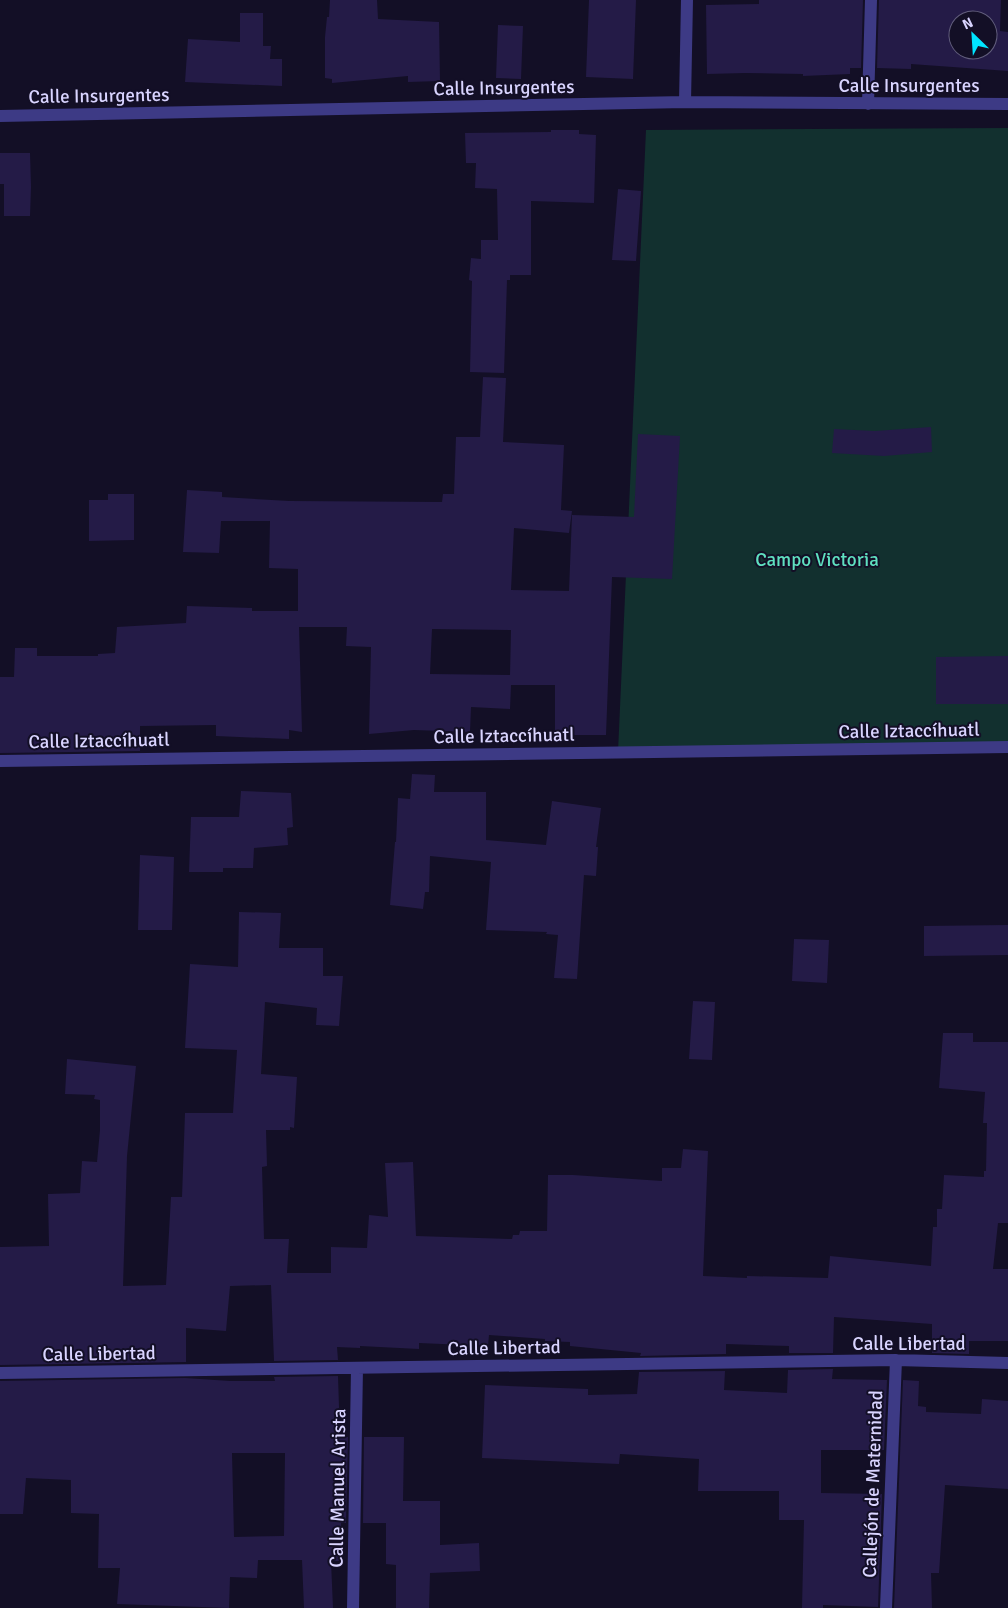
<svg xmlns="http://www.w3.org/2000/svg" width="1008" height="1608" viewBox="0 0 1008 1608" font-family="Signika,sans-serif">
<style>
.green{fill:#12302f}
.building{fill:#241b47;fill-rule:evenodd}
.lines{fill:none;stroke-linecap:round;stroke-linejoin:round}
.minor{stroke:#3d3a85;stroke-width:12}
.labels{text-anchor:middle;stroke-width:4;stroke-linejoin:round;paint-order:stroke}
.street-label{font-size:19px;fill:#d9d4ff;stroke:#130f26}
.park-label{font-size:19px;fill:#5fe0c0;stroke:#130f26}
</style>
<rect width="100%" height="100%" fill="#130f26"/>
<!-- green -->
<path class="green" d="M1008,128V747L618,752L646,130Z"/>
<!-- building -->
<path class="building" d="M330,0H377L378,19L439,22L440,81L408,82V76L332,83V79L325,78V37L327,17H329Z
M589,0H636L633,79L586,77Z
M759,0H863L861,68H850V74L803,76V74L745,73L707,74L706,5L759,4Z
M879,0H1001L1000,31L1008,32V71L911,64V69L877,68ZM958,20H988V50H958Z
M240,13H263V46H271L270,59H282V86L185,82L188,39L240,42Z
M498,25L523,26L521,79L496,78Z
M551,130H579V134L596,135L594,203L531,201V275H510V280H507L504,373L470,372L472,281L469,280L471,258L481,259V240H498L497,189L475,188L476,163H466L465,133L551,132Z
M0,153H30L31,187L30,216H4V184H0Z
M618,189L641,191L636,261L612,260Z
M483,377L506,378L503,442L564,445L561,510L572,511L569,533L514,528L511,590L569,591L572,515L634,517L638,434L680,436L672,579L612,577L606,735H555V685H511L510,709L471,707L470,732L414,730L369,734L371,647L346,646L347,627H299L302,732L289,730V739L216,736V725L140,726V751L0,753V677H14L15,648H37V656H98V654L115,653L117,627L186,623L187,606L252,608V611H298V569L269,568L270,521H221L219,553L183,552L187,490L222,492V497L289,501L442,502L443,494H454L456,437H480ZM432,629L511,630L510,675L430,674Z
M931,427L932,452L884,456L832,453L834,429L875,431Z
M108,494H134V540L89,541V500H108Z
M1008,656V704H936V657Z
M412,774L435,775L434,792H486V840L546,845L552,801L601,808L596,847H598L596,876L584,875L577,979L554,978L558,935L546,934L547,932L486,930L491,862L430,856L429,892H425L423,909L390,905L395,842H396L398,798L410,799Z
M241,791L291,793L293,827L287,828L288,845L254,848L253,868H223V872H189L191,817H239Z
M140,855L174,857L172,930H138Z
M239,912L281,913L279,948H323V976H343L339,1026L316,1025L317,1008L265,1002L261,1074L297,1077L294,1128L290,1127V1130H266L267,1166L262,1167L264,1239H289L287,1273H331V1247L367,1248L369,1215L388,1217L385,1163L413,1162L416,1236L512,1239L513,1235H519L520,1231H547L548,1175H573L662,1181V1168H681L683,1149L708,1151L703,1276L747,1278V1276L828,1278L830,1256L931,1266L933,1227H937V1209H942L944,1175L984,1177V1171H986L987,1123H983L985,1092L939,1088L943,1033H973V1042H1008V1223H998L993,1269H1008V1341H969V1354L932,1353V1324L834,1317L833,1353H789V1346L726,1344V1354L640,1356L641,1353L570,1346V1342L545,1341V1339L489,1335L488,1346L419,1343V1349L360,1346V1348L337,1347L338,1360L274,1361L271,1285L230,1286L226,1331L186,1328V1362L0,1365V1247L49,1246L48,1194L80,1193L82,1161L97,1162L100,1130V1100L94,1099L95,1095L65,1094L67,1059L136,1066L127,1156L123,1286L166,1285L171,1197H182L185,1113H233L237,1050L185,1048L190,964L238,967Z
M1008,925V955L924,956V926Z
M794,939L829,940L827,983L792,981Z
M693,1001L715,1002L712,1060L689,1059Z
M833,1369L832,1379L887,1380L884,1450H821V1493L882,1494L878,1607L823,1605V1608H802L804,1520H779V1491H698L699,1459L620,1454L619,1464L482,1458L485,1385L588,1389V1395L637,1394L639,1372L725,1371L724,1390L787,1393L788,1370Z
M338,1376L340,1437H348L346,1523H341V1530H339V1561H331L333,1608H304L302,1560H258L257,1578L230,1577L229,1608L117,1604L120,1568H98L99,1514L71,1513V1480L26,1478L23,1514H0V1381L185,1378L230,1381H275L274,1377ZM232,1453H285L284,1536L234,1537Z
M903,1380L919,1381L918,1406L926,1407V1412L981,1414L982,1399L1008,1401V1489L945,1485L939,1573H931L932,1608H894Z
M364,1437H404L403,1501H440V1545L479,1543L480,1571L430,1573L429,1608H396V1565L386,1564V1523H363Z"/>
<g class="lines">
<!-- minor -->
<path class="minor" d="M685,102L687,0
M868,104L871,0
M0,116L685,102L1008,104
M0,761L1008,747
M0,1373L896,1360L1008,1363
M353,1608L357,1368
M886,1608L896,1360"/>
</g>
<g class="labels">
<!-- street labels -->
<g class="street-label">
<text x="909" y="92">Calle Insurgentes</text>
<text transform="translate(504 87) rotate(-1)" y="7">Calle Insurgentes</text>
<text transform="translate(99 95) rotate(-1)" y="7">Calle Insurgentes</text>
<text transform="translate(909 730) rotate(-1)" y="7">Calle Iztaccíhuatl</text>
<text transform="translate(504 735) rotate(-1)" y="7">Calle Iztaccíhuatl</text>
<text transform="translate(99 740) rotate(-1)" y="7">Calle Iztaccíhuatl</text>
<text x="909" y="1350">Calle Libertad</text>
<text transform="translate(504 1347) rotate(-1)" y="7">Calle Libertad</text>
<text transform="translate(99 1353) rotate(-1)" y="7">Calle Libertad</text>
<text transform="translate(872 1484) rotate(-88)" y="7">Callejón de Maternidad</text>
<text transform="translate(337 1488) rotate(-89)" y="7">Calle Manuel Arista</text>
</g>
<!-- park labels -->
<g class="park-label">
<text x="817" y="566">Campo Victoria</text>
</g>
</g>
<!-- north arrow -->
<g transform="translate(973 35) rotate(335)"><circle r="24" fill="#130f26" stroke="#625e7d"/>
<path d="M0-4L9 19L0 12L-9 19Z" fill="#00e5ff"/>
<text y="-8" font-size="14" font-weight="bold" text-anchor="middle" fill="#d9d4ff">N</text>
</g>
</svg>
